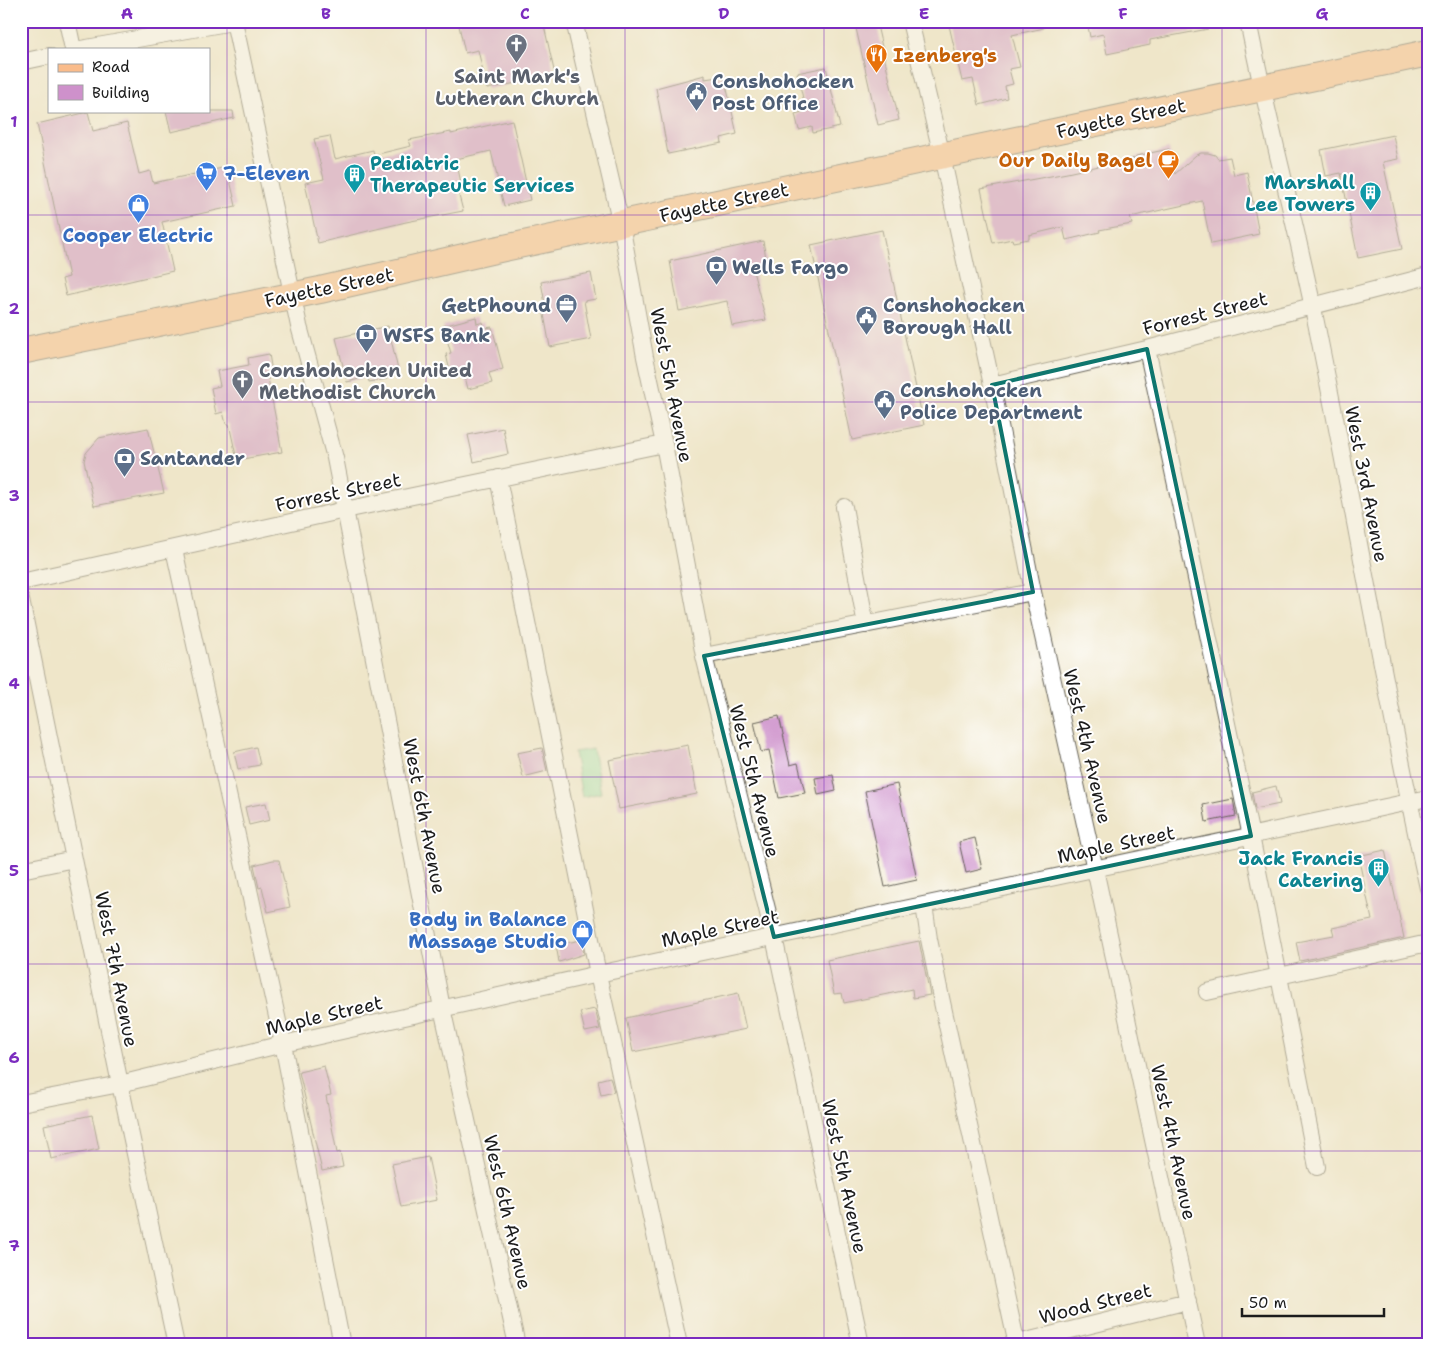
<svg xmlns="http://www.w3.org/2000/svg" width="1449" height="1366" viewBox="0 0 1449 1366" font-family="'Shantell Sans',sans-serif">
<style>
.green{fill:#87da9c;stroke:#527b5c}
.building{fill:#ce91cb}
.lines{fill:none;stroke-linecap:round;stroke-linejoin:round}
.street-casing{stroke:#666359;stroke-width:18}
.primary-casing{stroke:#666359;stroke-width:28}
.street{stroke:#fff;stroke-width:16}
.primary{stroke:#fabc8b;stroke-width:26}
.marked{fill:none;stroke:#0f766e;stroke-width:4;stroke-linejoin:round}
.grid{fill:none;stroke:#7b2cbf;stroke-width:1;stroke-opacity:0.55}
.labels{text-anchor:middle;stroke-width:4;stroke-linejoin:round;paint-order:stroke}
.food-label{font-size:19px;font-weight:bold;fill:#c56008;stroke:#fff;text-anchor:start}
.worship-label{font-size:19px;font-weight:bold;fill:#5b616d;stroke:#fff}
.service-label{font-size:19px;font-weight:bold;fill:#4e5e75;stroke:#fff;text-anchor:start}
.street-label{font-size:19px;fill:#1c1c1c;stroke:#fff}
.culture-label{font-size:19px;font-weight:bold;fill:#0d838f;stroke:#fff;text-anchor:end}
.shop-label{font-size:19px;font-weight:bold;fill:#366cbe;stroke:#fff;text-anchor:start}
.neatline{fill:none;stroke:#7b2cbf;stroke-width:2}
.grid-label{font-size:16px;text-anchor:middle;font-weight:bold;fill:#7b2cbf}
</style>
<rect width="100%" height="100%" fill="#fff"/>
<filter id="ink" filterUnits="userSpaceOnUse"><feTurbulence type="fractalNoise" baseFrequency=".02" numOctaves="2"/><feDisplacementMap in="SourceGraphic" scale="10" xChannelSelector="R" yChannelSelector="G"/><feConvolveMatrix kernelMatrix="1 2 1 2 8 2 1 2 1" color-interpolation-filters="sRGB"/></filter>
<filter id="wash" filterUnits="userSpaceOnUse"><feTurbulence type="fractalNoise" baseFrequency=".0096" numOctaves="4" result="noise"/><feDisplacementMap in="SourceGraphic" scale="20" xChannelSelector="R" yChannelSelector="G"/><feGaussianBlur stdDeviation="1.12" result="paint"/><feColorMatrix in="noise" values="0 0 0 0 0 0 0 0 0 0 0 0 0 0 0 0 0 1.4 0 .05"/><feComposite in="paint" operator="in"/></filter>
<g filter="url(#wash)">
<rect width="100%" height="100%" fill="#efe6c9"/>
<!-- green -->
<path class="green" d="M593,749L601,793L582,797L574,752Z"/>
<g id="blocks">
<!-- building -->
<path class="building" d="M458,21H543L555,75L487,89L478,50L465,53Z
M869,21H876L899,120L878,125L855,24Z
M948,21H1043L1044,28L1012,35L1020,67L1009,69L1013,84L1005,86L1007,98L979,105L973,79L962,81Z
M1087,21H1208V29L1150,40V45L1107,54L1103,34L1090,37Z
M826,67L840,127L813,133L812,127L799,130L795,114L806,111L797,73Z
M705,75V79L724,76L737,134L721,138L722,143L668,154L656,88Z
M166,111H233L234,118L171,132Z
M88,112L93,131L127,123L139,174L150,171L153,183L227,167L236,206L162,222L173,271L66,296L62,279L69,277L37,124Z
M512,120L530,200L504,206L491,151L456,159L462,188H457L463,211L406,222L318,243L305,183L324,179L314,139L330,136L335,159L373,150L374,155L411,146L409,140L451,132V134Z
M1393,135L1398,159L1383,162L1402,249L1358,258L1341,173L1326,176L1321,150Z
M1169,149L1175,174L1196,155L1201,153H1208L1215,155L1218,159L1230,157L1234,175L1247,172L1259,234L1211,244L1202,201L1130,217L1132,224L1099,230L1100,232L1066,240L1063,227L1029,235V239L1013,242L1012,239L993,243L981,189L1067,173L1136,158V156Z
M882,230L924,425L852,440L811,245Z
M763,241L768,269L753,271L766,320L732,326L727,301L679,311L670,261Z
M591,273L596,299L584,301L591,339L550,347L543,309H546L541,282Z
M476,317L477,324L483,322L485,328L492,327L503,369L489,373L492,383L468,389L464,373L451,376L446,354L451,353L443,326Z
M388,326L398,370L385,373L387,379L369,382L368,377L347,382L336,338Z
M269,354L272,372L267,373L282,452L237,460L229,424H226L223,412L216,414L211,388L220,386L217,371L249,365L248,358Z
M148,428L164,493L94,506L84,461L86,453L99,438Z
M503,428L508,454L474,462L468,435Z
M779,716L790,765L798,763L805,793L779,798L769,750L761,752L754,722Z
M688,745L697,794L619,809L609,760Z
M256,747L260,765L238,769L234,752Z
M542,748L547,771L523,777L517,753Z
M833,775L836,791L818,795L815,778Z
M897,784L917,880L885,887L865,791Z
M1276,786L1280,804L1255,809L1252,792Z
M1233,799L1236,816L1206,822L1203,805Z
M266,803L270,820L249,825L245,807Z
M975,838L982,869L966,873L959,842Z
M1385,850L1404,938L1300,961L1296,942L1334,935L1332,928L1372,920L1358,856Z
M273,860H279L290,907L268,912L262,887L259,888L254,865Z
M581,940L584,954L559,962L556,945Z
M919,941L930,995L913,998L912,989L844,1003L842,993L834,994L827,960Z
M738,993L746,1029L633,1052L626,1018Z
M595,1009L600,1029L585,1032L580,1012Z
M324,1066L331,1095L326,1096L337,1153L340,1152L343,1167L322,1171L299,1072Z
M610,1077L614,1092L601,1095L598,1080Z
M92,1115L99,1149L51,1159L44,1125Z
M428,1157L437,1200L401,1207L392,1164Z"/>
</g>
</g>
<g filter="url(#ink)">
<use href="#blocks" fill-opacity="0" stroke="#666359" stroke-width="1"/>
<g class="lines">
<defs>
<path id="street" d="M67,21L73,49
M234,21L299,326L335,458L442,1008L517,1345
M574,21L621,224L645,357L664,444L704,656L774,937L861,1345
M910,21L942,156L992,385L1033,592L1095,869L1197,1345
M1248,21C1267,117 1293,212 1313,308C1353,501 1385,696 1428,888
M81,49L238,21
M21,62L49,56
M1147,349L1251,836L1317,1167
M992,385L1147,349L1428,276
M498,478L598,974L679,1345
M844,507L866,625
M174,549L283,1044L342,1345
M21,582L345,510L664,444
M21,600L120,1084L176,1345
M704,656L1033,592
M21,870L74,859
M924,905L929,939L940,993L1017,1345
M1207,992L1428,943
M21,1103L120,1084L283,1044L598,974L1428,798
M1010,1345L1188,1301"/>
<path id="primary" d="M21,351L320,290L490,251L1428,53"/>
</defs>
<!-- street casing -->
<use href="#street" class="street-casing"/>
<!-- primary casing -->
<use href="#primary" class="primary-casing"/>
<!-- street -->
<use href="#street" class="street"/>
<!-- primary -->
<use href="#primary" class="primary"/>
</g>
</g>
<!-- marked area -->
<path d="M0 0H1449V1366H0ZM1147,349L1251,836L774,937L704,656L1033,592L992,385Z" fill="#efe6c9" fill-opacity=".55" fill-rule="evenodd"/>
<path class="marked" d="M1147,349L1251,836L774,937L704,656L1033,592L992,385Z"/>
<!-- grid -->
<path class="grid" d="M227,21V1345M426,21V1345M625,21V1345M824,21V1345M1023,21V1345M1222,21V1345M21,215H1428M21,402H1428M21,589H1428M21,777H1428M21,964H1428M21,1151H1428"/>
<!-- icons -->
<defs>
<symbol id="church-pin" viewBox="-11 -11 22 30"><path d="M0 17L-7.5 6A9.5 9.5 0 1 1 7.5 6Z" fill="#6b7280" stroke="#fff"/><path d="M-1.2-6h2.4v3.5h3.3v2.4h-3.3V6h-2.4V-.1h-3.3v-2.4h3.3Z" fill="#fff"/></symbol>
<symbol id="restaurant-pin" viewBox="-11 -11 22 30"><path d="M0 17L-7.5 6A9.5 9.5 0 1 1 7.5 6Z" fill="#e8710a" stroke="#fff"/><path d="M-5-6h1v4h1v-4h1v4h1v-4h1v5L-1.5 .5V6h-2V.5L-5-1ZM5-6V6H3V1.5H1.5Q1.5-4 5-6Z" fill="#fff"/></symbol>
<symbol id="civic-pin" viewBox="-11 -11 22 30"><path d="M0 17L-7.5 6A9.5 9.5 0 1 1 7.5 6Z" fill="#5c6f8a" stroke="#fff"/><path d="M-.6-6.5H3V-4.5H.6V-3L4-1V1h2V6H-6V1h2V-1L-.6-3ZM-1.2 2.5V6h2.4V2.5Z" fill="#fff"/></symbol>
<symbol id="cafe-pin" viewBox="-11 -11 22 30"><path d="M0 17L-7.5 6A9.5 9.5 0 1 1 7.5 6Z" fill="#e8710a" stroke="#fff"/><path d="M-5.5-4.5H6V0H3Q3 3.5 0 3.5H-2.5Q-5.5 3.5-5.5 0ZM3-3.2v2h1.7v-2ZM-6 4.5H4V6H-6Z" fill="#fff"/></symbol>
<symbol id="supermarket-pin" viewBox="-11 -11 22 30"><path d="M0 17L-7.5 6A9.5 9.5 0 1 1 7.5 6Z" fill="#3f7fe0" stroke="#fff"/><path d="M-6-5.5h2.5l.6 2H6L4.5 2H-2.5L-4.4-4H-6ZM-1.5 3.2a1.3 1.3 0 1 0 .1 0ZM3 3.2a1.3 1.3 0 1 0 .1 0Z" fill="#fff"/></symbol>
<symbol id="building-pin" viewBox="-11 -11 22 30"><path d="M0 17L-7.5 6A9.5 9.5 0 1 1 7.5 6Z" fill="#0f9aa8" stroke="#fff"/><path d="M-4-6H4V6H1V3H-1V6H-4ZM-2.5-4.3h1.7v1.8h-1.7ZM.8-4.3h1.7v1.8H.8ZM-2.5-1h1.7V.8h-1.7ZM.8-1h1.7V.8H.8Z" fill="#fff"/></symbol>
<symbol id="shop-pin" viewBox="-11 -11 22 30"><path d="M0 17L-7.5 6A9.5 9.5 0 1 1 7.5 6Z" fill="#3f7fe0" stroke="#fff"/><path d="M-5-2.5h2.3a2.7 3.5 0 0 1 5.4 0H5L5.5 6h-11ZM-1.5-2.5h3a1.5 2.3 0 0 0-3 0Z" fill="#fff"/></symbol>
<symbol id="bank-pin" viewBox="-11 -11 22 30"><path d="M0 17L-7.5 6A9.5 9.5 0 1 1 7.5 6Z" fill="#5c6f8a" stroke="#fff"/><path d="M-6-4H6V4H-6ZM0-2.3a2.3 2.3 0 1 0 0 4.6a2.3 2.3 0 1 0 0-4.6Z" fill="#fff"/></symbol>
<symbol id="office-pin" viewBox="-11 -11 22 30"><path d="M0 17L-7.5 6A9.5 9.5 0 1 1 7.5 6Z" fill="#5c6f8a" stroke="#fff"/><path d="M-6-3h4V-5.5h4V-3h4V5H-6ZM-1-4.5V-3h2v-1.5ZM-6 0V1H6V0Z" fill="#fff"/></symbol>
</defs>
<g fill-rule="evenodd">
<use href="#church-pin" x="504" y="32" width="25" height="34"/>
<use href="#restaurant-pin" x="864" y="42" width="25" height="34"/>
<use href="#civic-pin" x="684" y="80" width="25" height="34"/>
<use href="#cafe-pin" x="1156" y="148" width="25" height="34"/>
<use href="#supermarket-pin" x="194" y="160" width="25" height="34"/>
<use href="#building-pin" x="342" y="162" width="25" height="34"/>
<use href="#building-pin" x="1358" y="180" width="25" height="34"/>
<use href="#shop-pin" x="126" y="192" width="25" height="34"/>
<use href="#bank-pin" x="704" y="254" width="25" height="34"/>
<use href="#office-pin" x="554" y="292" width="25" height="34"/>
<use href="#civic-pin" x="854" y="304" width="25" height="34"/>
<use href="#bank-pin" x="354" y="322" width="25" height="34"/>
<use href="#church-pin" x="230" y="368" width="25" height="34"/>
<use href="#civic-pin" x="872" y="388" width="25" height="34"/>
<use href="#bank-pin" x="112" y="446" width="25" height="34"/>
<use href="#building-pin" x="1366" y="856" width="25" height="34"/>
<use href="#shop-pin" x="570" y="918" width="25" height="34"/>
</g>
<g class="labels">
<!-- food labels -->
<g class="food-label">
<text x="893" y="62">Izenberg's</text>
<text x="1152" y="167" text-anchor="end">Our Daily Bagel</text>
</g>
<!-- worship labels -->
<g class="worship-label">
<text x="517" y="83">Saint Mark's<tspan x="517" dy="22">Lutheran Church</tspan></text>
<text x="259" y="377" text-anchor="start">Conshohocken United<tspan x="259" dy="22">Methodist Church</tspan></text>
</g>
<!-- service labels -->
<g class="service-label">
<text x="712" y="88">Conshohocken<tspan x="712" dy="22">Post Office</tspan></text>
<text x="732" y="274">Wells Fargo</text>
<text x="551" y="312" text-anchor="end">GetPhound</text>
<text x="883" y="312">Conshohocken<tspan x="883" dy="22">Borough Hall</tspan></text>
<text x="383" y="342">WSFS Bank</text>
<text x="900" y="397">Conshohocken<tspan x="900" dy="22">Police Department</tspan></text>
<text x="140" y="465">Santander</text>
</g>
<!-- street labels -->
<g class="street-label">
<text transform="translate(1121 118) rotate(-12)" y="7">Fayette Street</text>
<text transform="translate(724 202) rotate(-12)" y="7">Fayette Street</text>
<text transform="translate(329 287) rotate(-12)" y="7">Fayette Street</text>
<text transform="translate(1205 313) rotate(-14)" y="7">Forrest Street</text>
<text transform="translate(672 385) rotate(79)" y="7">West 5th Avenue</text>
<text transform="translate(1367 484) rotate(79)" y="7">West 3rd Avenue</text>
<text transform="translate(338 492) rotate(-12)" y="7">Forrest Street</text>
<text transform="translate(1088 746) rotate(77)" y="7">West 4th Avenue</text>
<text transform="translate(755 781) rotate(76)" y="7">West 5th Avenue</text>
<text transform="translate(425 816) rotate(79)" y="7">West 6th Avenue</text>
<text transform="translate(1116 844) rotate(-12)" y="7">Maple Street</text>
<text transform="translate(720 928) rotate(-12)" y="7">Maple Street</text>
<text transform="translate(117 969) rotate(79)" y="7">West 7th Avenue</text>
<text transform="translate(324 1015) rotate(-13)" y="7">Maple Street</text>
<text transform="translate(1174 1142) rotate(78)" y="7">West 4th Avenue</text>
<text transform="translate(845 1176) rotate(78)" y="7">West 5th Avenue</text>
<text transform="translate(508 1212) rotate(77)" y="7">West 6th Avenue</text>
<text transform="translate(1095 1303) rotate(-14)" y="7">Wood Street</text>
</g>
<!-- culture labels -->
<g class="culture-label">
<text x="370" y="170" text-anchor="start">Pediatric<tspan x="370" dy="22">Therapeutic Services</tspan></text>
<text x="1355" y="189">Marshall<tspan x="1355" dy="22">Lee Towers</tspan></text>
<text x="1363" y="865">Jack Francis<tspan x="1363" dy="22">Catering</tspan></text>
</g>
<!-- shop labels -->
<g class="shop-label">
<text x="223" y="180">7-Eleven</text>
<text x="138" y="242" text-anchor="middle">Cooper Electric</text>
<text x="567" y="926" text-anchor="end">Body in Balance<tspan x="567" dy="22">Massage Studio</tspan></text>
</g>
</g>
<!-- margin -->
<rect width="1449" height="1366" fill="none" stroke="#fff" stroke-width="55"/>
<!-- legend -->
<rect x="48" y="48" width="162" height="65" fill="#ffffff" stroke="#a4a4a4"/>
<rect x="58" y="64" width="25" height="8" fill="#fabc8b" stroke="#a4a4a4"/>
<text x="92" y="72" font-size="15" fill="#1c1c1c">Road</text>
<rect x="58" y="85" width="25" height="15" fill="#ce91cb" stroke="#a4a4a4"/>
<text x="92" y="98" font-size="15" fill="#1c1c1c">Building</text>
<!-- scale -->
<path d="M1242 1308v8h142v-8" fill="none" stroke="#1c1c1c" stroke-width="2.5"/>
<text x="1249" y="1308" font-size="15" fill="#1c1c1c" stroke="#ffffff" stroke-width="4" paint-order="stroke">50 m</text>
<rect x="28" y="28" width="1394" height="1310" class="neatline"/>
<g class="grid-label">
<text x="127" y="19">A</text>
<text x="326" y="19">B</text>
<text x="525" y="19">C</text>
<text x="724" y="19">D</text>
<text x="924" y="19">E</text>
<text x="1123" y="19">F</text>
<text x="1322" y="19">G</text>
<text x="14" y="127">1</text>
<text x="14" y="314">2</text>
<text x="14" y="501">3</text>
<text x="14" y="689">4</text>
<text x="14" y="876">5</text>
<text x="14" y="1063">6</text>
<text x="14" y="1251">7</text>
</g>
</svg>
